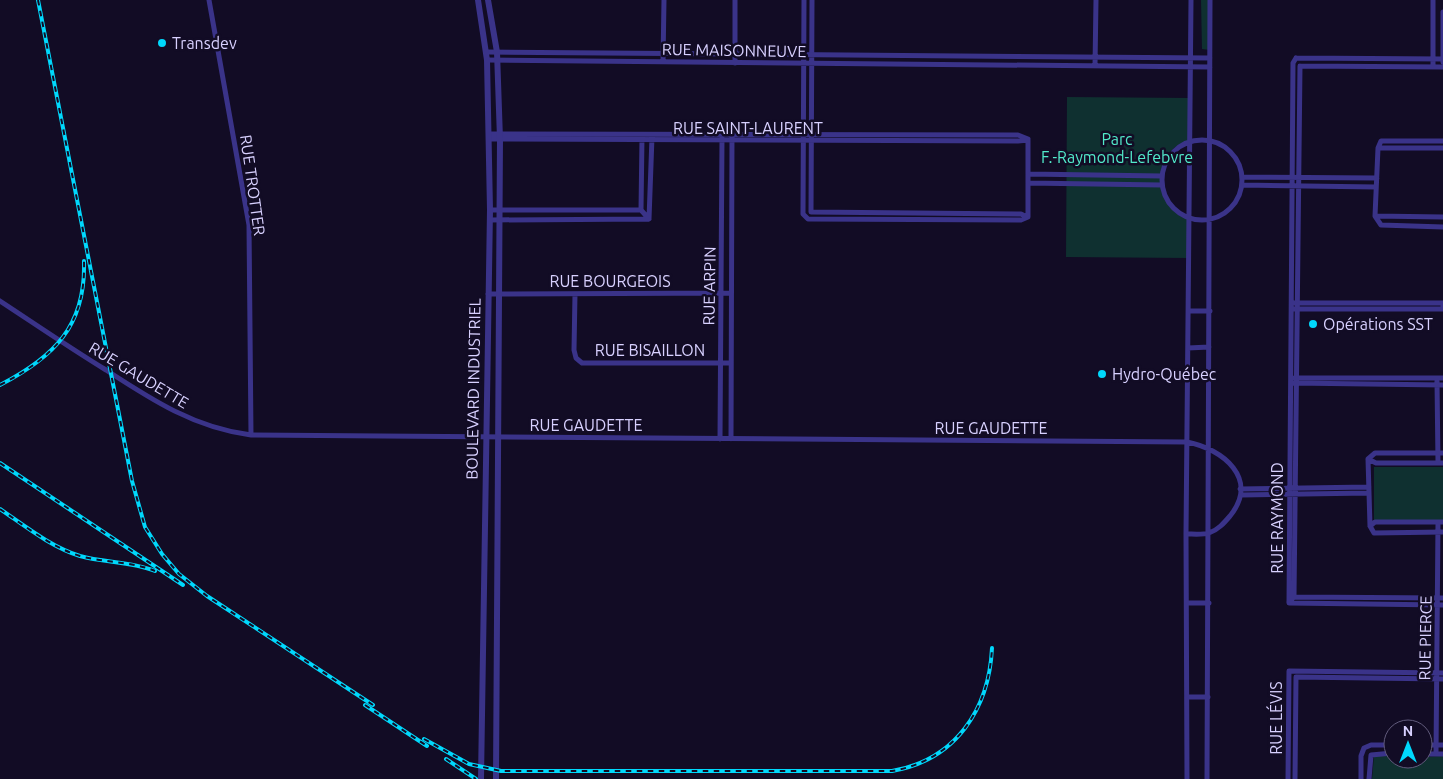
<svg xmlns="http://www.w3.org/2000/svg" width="1443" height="779" viewBox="0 0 1443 779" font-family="Ubuntu,sans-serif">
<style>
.green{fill:#0f3030}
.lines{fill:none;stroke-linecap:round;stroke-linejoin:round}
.minor{stroke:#3a3389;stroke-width:5}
.tertiary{stroke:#3a3389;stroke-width:6}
.rail-casing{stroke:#00d8fc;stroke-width:4}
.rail{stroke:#120c25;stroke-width:2;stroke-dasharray:5.5;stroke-linecap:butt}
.poi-dot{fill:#00d8fc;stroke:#120c25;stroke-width:2}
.labels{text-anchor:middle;stroke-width:5;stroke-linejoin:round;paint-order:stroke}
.poi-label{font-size:16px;fill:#d8d1ff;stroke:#120c25;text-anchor:start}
.street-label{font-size:16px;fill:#d8d1ff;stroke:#120c25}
.park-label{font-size:16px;fill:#52eaca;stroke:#120c25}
</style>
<rect width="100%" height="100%" fill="#120c25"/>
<!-- green -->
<path class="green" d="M1201,0H1209L1210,50L1202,49Z
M1067,97L1190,98V140C1185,143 1177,145 1173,149C1149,171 1163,205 1188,217V258L1066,257Z
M1374,467H1443V522H1374Z
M1374,756H1393V759L1443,756V779H1372Z"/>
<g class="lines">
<!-- minor -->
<path class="minor" d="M209,0L249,225L251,435
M804,0L803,214L808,219L1021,220L1028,217V139
M486,52L1210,58
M1296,58L1443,59
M487,60L1210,67
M663,62L664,0
M1443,62V12
M735,63V0
M1095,66L1096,0
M1300,66L1443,67
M1433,67V0
M489,134L1018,135L1028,139
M642,137L641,210L649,219
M489,139L1018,141L1028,140
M1162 180a40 40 0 1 1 80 0a40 40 0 1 1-80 0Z
M1443,141H1381L1378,148L1375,216L1381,225L1443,227
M1378,148H1443
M1028,174L1162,176
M1243,177L1377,178
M1028,183L1162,185
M1243,185L1376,187
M490,210H641
M811,212L1021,214L1027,217
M811,212L812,0
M1375,216L1443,217
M649,219L652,137
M490,220L649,219
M488,294L731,293
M575,294L574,350L576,358L582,363H731
M0,301C35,324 70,348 106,370C152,400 195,428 251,435L1187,442C1223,449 1260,479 1230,516C1224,523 1218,530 1209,533C1203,535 1193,534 1186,534
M1294,303H1443
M1294,309H1443V303
M1188,311H1210
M1188,348L1209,347
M1294,378H1443
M1437,381L1438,463
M1293,383L1443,385
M720,439L722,138
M731,439L732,133
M1443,453H1375L1368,459L1370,526L1374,533L1443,532
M1368,459L1376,463H1443
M1240,489L1369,487
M1241,495L1369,493
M1370,526L1375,522H1443
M1294,597L1443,598
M1289,602L1294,597L1300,66
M1188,603H1209
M1289,603L1293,63L1296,58
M1289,603L1443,605
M1187,697H1208
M1423,745H1443
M1423,754H1443
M1436,754L1438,522
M1187,779L1186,534L1191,0
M1207,779L1210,0
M1288,779L1289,671L1443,673
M1295,779L1296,677L1443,679
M1361,779V756L1364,748L1371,745H1393
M1369,779L1371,755L1393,753"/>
<!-- tertiary -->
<path class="tertiary" d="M478,0L487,60L490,210L481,779
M488,0L497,52L500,139L496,779"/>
<defs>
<path id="rail" d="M38,0L132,481L145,527L162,554L179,574L207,596L373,705
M0,385C54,357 86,326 84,261
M0,463L183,585
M0,509C25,526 51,547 80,556C105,563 131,561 155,571
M365,705L427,746
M424,739L469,764L501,771H892C956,760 989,709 992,648
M446,759L476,779"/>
</defs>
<!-- rail casing -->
<use href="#rail" class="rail-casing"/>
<!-- rail -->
<use href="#rail" class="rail"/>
</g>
<!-- markers -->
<g class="poi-dot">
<circle cx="162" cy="43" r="5"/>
<circle cx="1313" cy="324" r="5"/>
<circle cx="1102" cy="374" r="5"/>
</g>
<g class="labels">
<!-- poi labels -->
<g class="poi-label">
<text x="172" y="49">Transdev</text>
<text x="1323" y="330">Opérations SST</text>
<text x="1112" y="380">Hydro-Québec</text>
</g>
<!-- street labels -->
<g class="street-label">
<text transform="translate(734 50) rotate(1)" y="6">RUE MAISONNEUVE</text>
<text x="748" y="134">RUE SAINT-LAURENT</text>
<text transform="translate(253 185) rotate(82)" y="6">RUE TROTTER</text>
<text x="610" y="287">RUE BOURGEOIS</text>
<text transform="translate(709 286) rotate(-89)" y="6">RUE ARPIN</text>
<text x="650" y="356">RUE BISAILLON</text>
<text transform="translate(139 375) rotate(31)" y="6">RUE GAUDETTE</text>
<text transform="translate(473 389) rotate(-89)" y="6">BOULEVARD INDUSTRIEL</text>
<text x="586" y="431">RUE GAUDETTE</text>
<text x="991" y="434">RUE GAUDETTE</text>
<text transform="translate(1277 518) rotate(-90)" y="6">RUE RAYMOND</text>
<text transform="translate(1425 638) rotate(-89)" y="6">RUE PIERCE</text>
<text transform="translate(1276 718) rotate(-90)" y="6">RUE LÉVIS</text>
</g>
<!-- park labels -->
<g class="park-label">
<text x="1117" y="145">Parc<tspan x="1117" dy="18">F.-Raymond-Lefebvre</tspan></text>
</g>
</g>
<!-- north arrow -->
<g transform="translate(1408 744)"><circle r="24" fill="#120c25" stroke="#615b7c"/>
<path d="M0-4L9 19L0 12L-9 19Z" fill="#00d8fc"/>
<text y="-8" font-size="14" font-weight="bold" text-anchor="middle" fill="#d8d1ff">N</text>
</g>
</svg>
